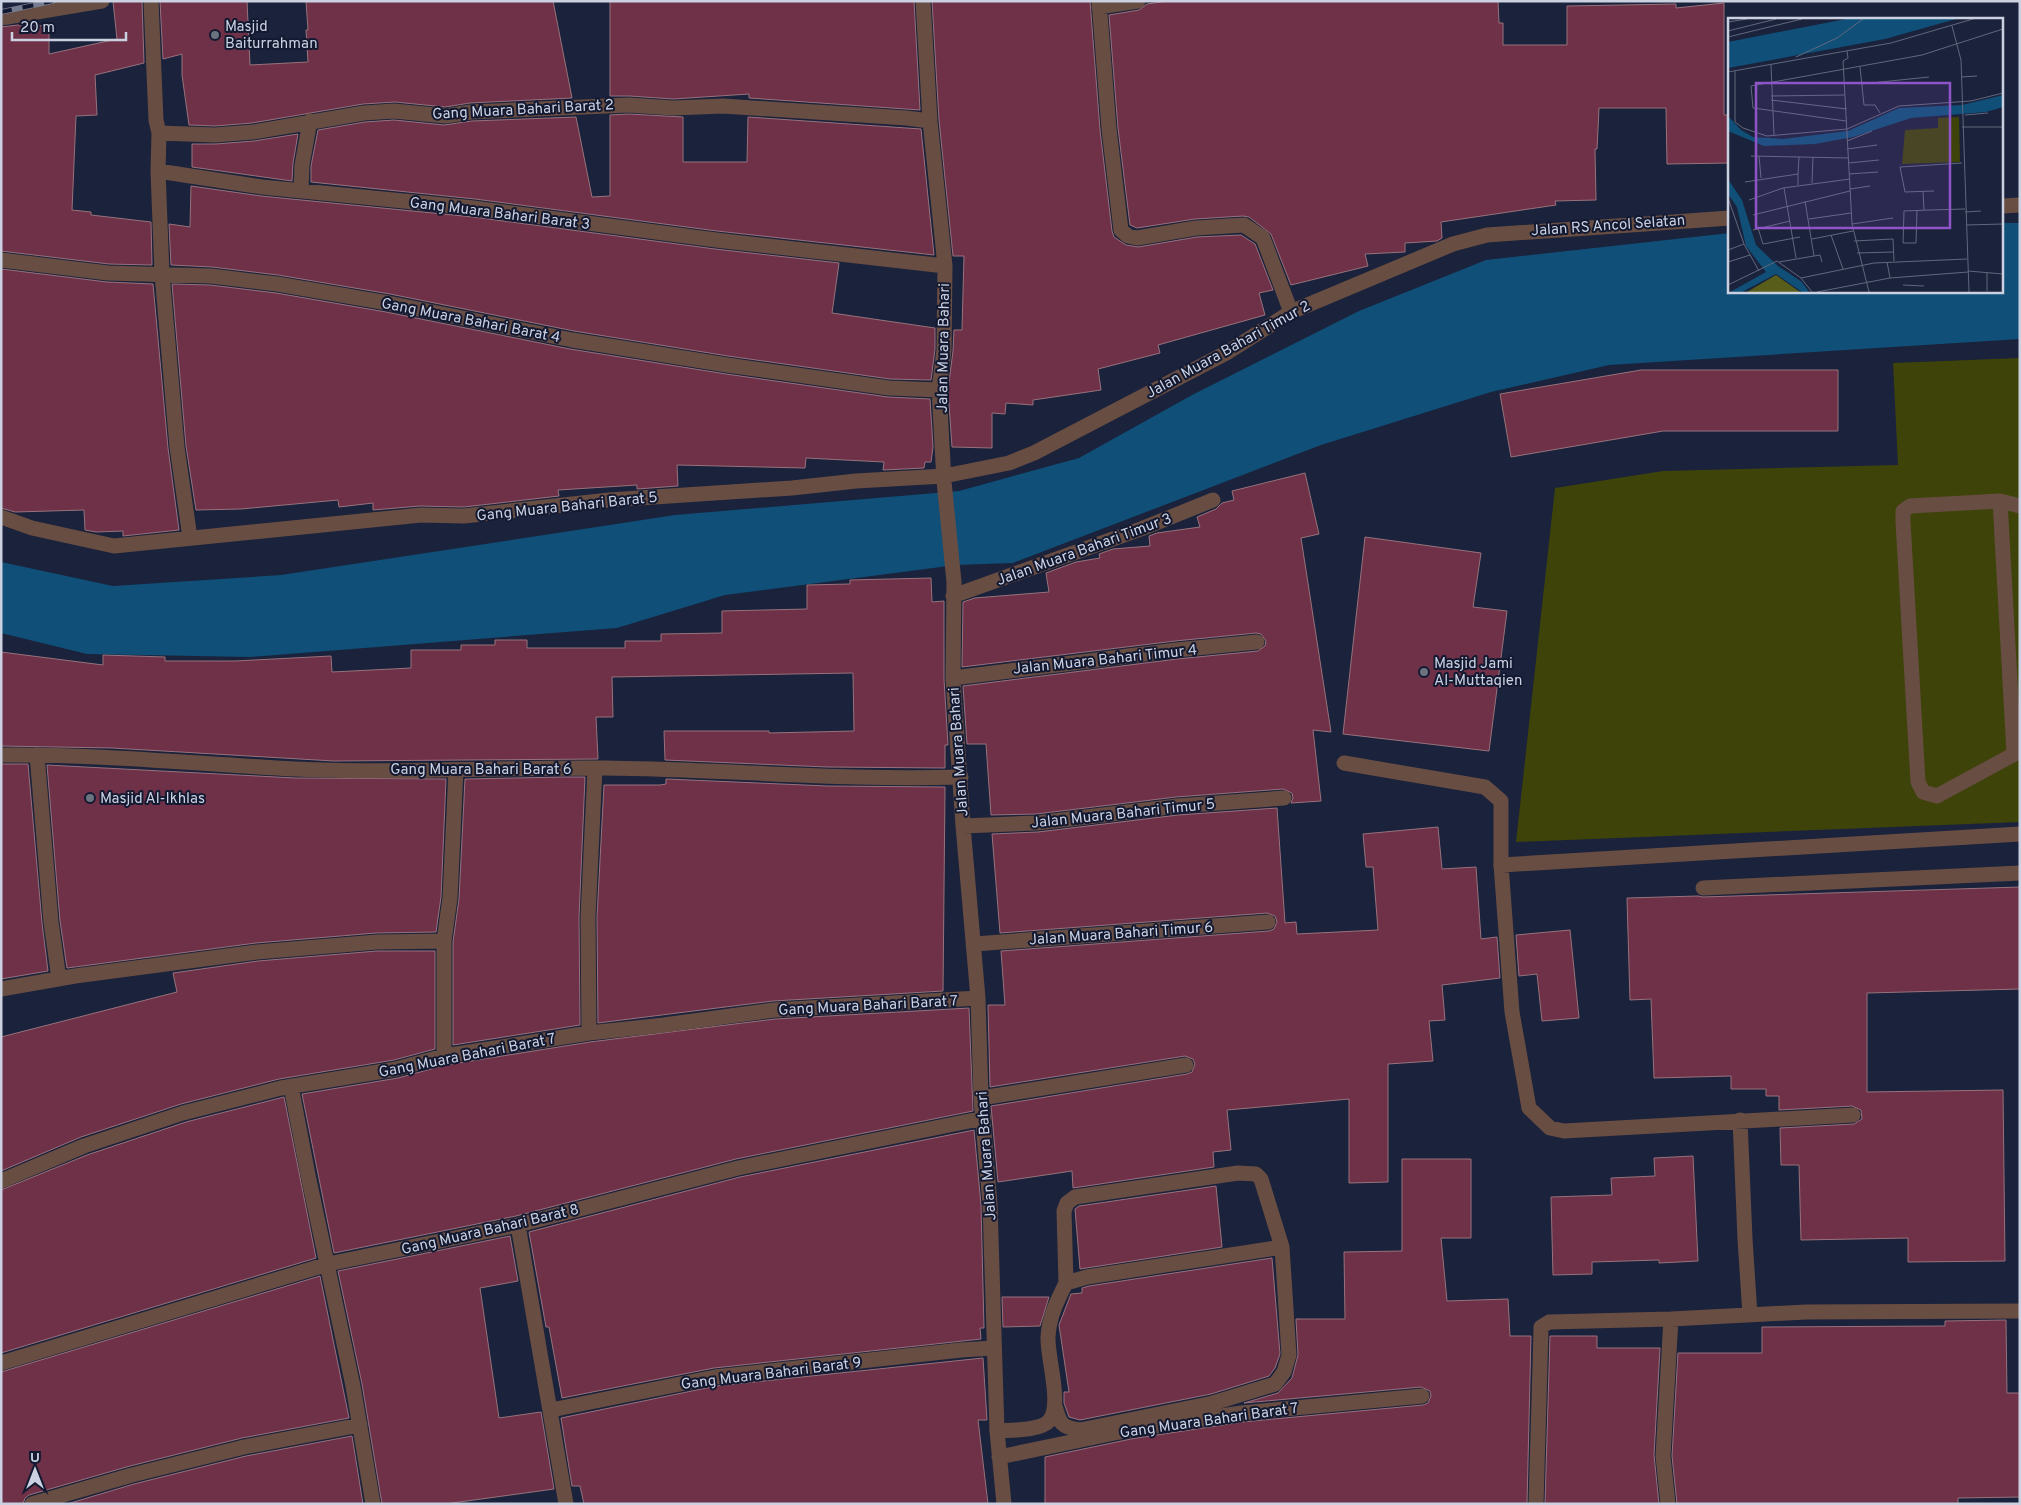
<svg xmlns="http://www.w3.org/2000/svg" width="2021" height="1505" viewBox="0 0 2021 1505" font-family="Overpass,sans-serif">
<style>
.green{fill:#3e430a}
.water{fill:#0f4f78}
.building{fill:#6e3147;stroke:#97727d}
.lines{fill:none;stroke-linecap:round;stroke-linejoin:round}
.lane{stroke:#684d43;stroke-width:15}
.street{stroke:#684d43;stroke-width:15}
.rail-casing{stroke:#757c90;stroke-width:5.5}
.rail{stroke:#121931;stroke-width:4;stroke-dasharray:11;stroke-linecap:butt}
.worship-dot{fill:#6b7280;stroke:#121931;stroke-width:2}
.labels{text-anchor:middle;stroke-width:4;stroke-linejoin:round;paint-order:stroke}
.poi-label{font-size:15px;fill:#cbd1e1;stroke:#121931;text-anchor:start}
.street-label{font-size:15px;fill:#cbd1e1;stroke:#121931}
.inset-road{fill:none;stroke:#61687d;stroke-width:1}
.view{fill:#8f55c8;fill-opacity:0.15;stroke:#8f55c8;stroke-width:2.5}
.inset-edge{fill:none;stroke:#cbd1e1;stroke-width:2.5}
</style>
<rect width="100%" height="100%" fill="#1b223b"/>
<!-- green -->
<path class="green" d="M2020,358V822L1516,842L1555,488L1663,471L1898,465L1893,363Z"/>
<!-- water -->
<path class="water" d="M2002,223H2020V339L1609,365L1491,392L1321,445L1013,563L956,565L725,595L617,628L250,657L87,654L1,633V562L113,586L281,575L675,515L959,491L1079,458L1192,395L1359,311L1486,260L1730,233V291H2002Z"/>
<!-- building -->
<path class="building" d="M113,1H142L144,63L95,75L97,115L76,116L72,210L91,212V215L151,222L152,265L109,264L1,251V27L18,25L49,26V54L117,39Z
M160,1H247L250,65L308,62L306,30H308L306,1H553L572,98L470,103L445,107L395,102L363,104L252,123L215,126L189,125L182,75V54L163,59Z
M610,1H914L920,110L749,98V94L673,99L630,96H610Z
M932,1H1090L1100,130L1112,231L1114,237L1126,245L1138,247L1197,237L1241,235L1255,244L1273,290L1259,293L1265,315L1158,345L1160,353L1098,369L1101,390L1033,400V405L1006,403L1005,414L992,413V448L952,447L948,390L953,351L954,330H962L964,256H953L939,120Z
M1168,1H1498L1499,23H1503V45H1567V6L1676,4V8L1724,3V115H1730V163L1667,164L1666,108H1599L1597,149H1595L1596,200L1555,201L1556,205L1441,222L1442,238L1437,241L1405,243V252L1365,254L1368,266L1291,285L1271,234L1249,217L1243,216L1195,219L1137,228L1130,225L1118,128L1109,15L1139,10L1147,4Z
M629,114L683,117V162H747L748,117L921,129L934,255L717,231L475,199L311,182V166L318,130L365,122L394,120L444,125L472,121L576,117L592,197L610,196V115Z
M298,134L293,163L292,181L192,167V144H216L254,141Z
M191,186L261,196L473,217L715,249L839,263L832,313L935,328V349L931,380L890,379L728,356L574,331L390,294L278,275L212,267L171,265L169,224L190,227Z
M1,269L107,282L153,284L168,448L179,530L123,536V531L96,532L85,530L84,510L15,512L1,508Z
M172,284L210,285L276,293L386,312L570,349L726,374L888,397L930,399L933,447L931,462H925L924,468L883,470L884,462L806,458L805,468L677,465L678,486L637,489V485L558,490L559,496L464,507L420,506L373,510V503L339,507L338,500L241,509L196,510L186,446Z
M1641,370H1838V431H1663L1511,457L1500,394Z
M1305,473L1319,534L1301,538L1331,732L1313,730L1321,801L1291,803L1293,798L1292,793L1283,789L1176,797L1036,814L991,815L986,744H967L963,686L1177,659L1258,651L1265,646L1266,641L1261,634L1256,633L1175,641L962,667L963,602L975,598L1049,592L1046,573L1076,562L1100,558L1099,554L1113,549L1150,546L1149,536L1157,533L1200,527L1197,517L1216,509L1222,503L1234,500L1232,491Z
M1365,537L1481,553L1473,607L1507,611L1489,751L1343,734Z
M931,578L932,602L944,601V679L948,745H945V768L827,767L665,760L664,731H769V733L854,731L853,673L612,677L613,717H596L598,759L334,761L112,748L1,746V652L103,665V655L165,657V661H235L331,656L332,672L411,668V650H461V645H495V640H527V648H625V641H661V634L722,633V611L807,609V585L850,584V580Z
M1,764H28L42,923L48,971L1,979Z
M47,765L295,778L446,779L441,897L436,932L376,933L256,943L67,968L60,921Z
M565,777H585L579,917L580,1025L453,1045V942L459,899L465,779Z
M666,779L827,786L945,787L943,991L773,1001L598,1023L597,917L604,785H660L666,784Z
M1277,808L1285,923L1296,922L1297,934L1378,930L1373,867H1366L1363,834L1438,827L1442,869L1476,867L1481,939L1497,937L1500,978L1442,985L1445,1020L1429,1021L1433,1061L1388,1064V1182L1349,1183V1099L1227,1110L1231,1150L1213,1152L1214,1167L1073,1188L1072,1171L998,1182L991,1106L1187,1074L1192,1072L1195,1064L1193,1059L1185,1056L990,1087L988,1005H1005L1001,951L1269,931L1274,929L1277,922L1275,916L1267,913L1000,933L992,834L1038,832L1178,815Z
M2020,887V989L1867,993V1092L2003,1090L2005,1261L1908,1262V1238L1801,1240L1799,1165H1781L1780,1128L1854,1124L1862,1119L1861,1110L1852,1106L1779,1110V1096H1766V1089H1731V1076L1654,1078L1651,999L1630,1000L1627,898L1698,896L1703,897Z
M1570,930L1579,1018L1542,1021L1537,974L1519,976L1516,935Z
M377,951H435V1049L394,1060L279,1079L181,1104L81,1137L1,1171V1037L177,992L173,973L258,961Z
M969,1008L973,1111L736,1159L516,1216L334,1253L302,1094L398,1078L446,1065L590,1042L775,1019Z
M284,1097L316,1258L1,1353V1190L87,1155L186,1122Z
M974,1130L981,1205L984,1328H980L981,1339L714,1368L562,1398L549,1327H546L529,1232L740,1177Z
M1693,1156L1698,1261L1659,1263V1260L1592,1262V1274L1553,1275L1551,1197L1612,1195L1611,1178L1655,1176L1654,1158Z
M1402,1159H1471V1238H1441L1447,1301L1508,1299L1510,1336H1531L1527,1504H1045V1457L1131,1439L1242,1422L1423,1405L1428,1403L1431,1396L1430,1391L1421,1387L1244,1403L1278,1393L1292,1378L1298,1355L1296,1319H1345L1344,1252L1402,1251Z
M1216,1186L1222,1247L1080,1269L1075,1209L1079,1206Z
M510,1236L518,1281L480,1288L499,1418L541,1412L554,1489L445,1504H382L362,1384L338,1271Z
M1272,1258L1280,1354L1275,1368L1269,1376L1211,1394L1080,1420L1069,1417L1064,1403V1392H1069L1059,1325L1071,1294L1082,1293V1288L1089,1286Z
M320,1276L349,1418L242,1438L130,1466L29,1495L25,1498L23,1504H1V1372Z
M1002,1297H1049L1040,1326L1003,1327Z
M2006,1320L2007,1393H2020V1497L1958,1498V1504H1677L1672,1456L1678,1353H1762V1327L1945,1326V1321Z
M1550,1336H1597V1348H1660L1654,1455L1659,1504H1545Z
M983,1358L987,1420H978L988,1504H584L580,1486H572L561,1418L716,1386Z
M352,1436L363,1504H67L134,1484L246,1456Z"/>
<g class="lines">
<!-- lane -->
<path class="lane" d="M2000,501L2014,753
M2020,506L2000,501L1910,506L1903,511V522L1918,782L1923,792L1937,796L2020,751
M1344,763L1485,787L1501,801V865
M1703,888L2020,873
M1055,1406C1060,1424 1061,1427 1080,1430L1213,1403L1275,1384L1284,1372L1289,1355L1282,1247L1261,1179L1256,1174L1238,1173L1075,1197L1067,1203L1064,1211L1066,1283
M997,1431C1011,1430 1040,1431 1049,1421C1063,1405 1047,1358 1048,1337C1049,1317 1057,1301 1066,1283L1087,1277L1282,1247"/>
<!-- street -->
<path class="street" d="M151,1L156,120L159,133L158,171L162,274L177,447L190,538
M923,1L930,121L945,266L944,350L939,390L944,481L954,582L953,678L963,826L978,998L981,1098L990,1204L997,1431L1004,1504
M1099,1L1109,129L1121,230L1128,236L1137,238L1196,228L1244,225L1263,238L1291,312
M1099,7L1138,1
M1,18L102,1
M159,133L215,135L253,132L364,113L394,111L445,116L471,112L629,105L673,108L723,106L906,118L930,121
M158,171L262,187L474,208L716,240L945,266
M301,191L302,165L310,121
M2002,206L2020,205
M1,260L108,273L211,276L277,284L388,303L572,340L727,365L889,388L939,390
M1,517L32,528L114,546L421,515L464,516L609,500L792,488L856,481L944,476L1009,463L1034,453L1228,352L1291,312L1453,244L1487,235L1730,218
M953,596L1141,529L1213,500
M953,678L1176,650L1257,642
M1,755C99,754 197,764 295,769C398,774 501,767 604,768C723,769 842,781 961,777
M37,755L51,922L59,979
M963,826L1037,823L1177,806L1284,798
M444,941L450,898L456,770
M974,944L1268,922
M1,989L75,976L257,952L377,942L444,941V1056
M589,1033L588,917L595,768
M291,1086L308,1175L353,1386L373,1504
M981,1098L1186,1065
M1853,1115L1564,1131L1550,1128L1529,1108L1512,1012L1501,865L2020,834
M1740,1120L1745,1239L1750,1315
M1,1181L84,1146L183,1113L281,1088L396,1069L444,1056L589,1033L664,1025L774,1010L978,998
M518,1225L566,1504
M1,1363L328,1264L518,1225L738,1168L984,1118
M551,1410L715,1377L961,1350L994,1348
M999,1457L1129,1430L1241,1413L1422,1396
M32,1504L132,1475L244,1447L360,1425
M1536,1504L1541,1330V1327L1549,1322L1671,1319L1806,1312L2020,1311
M1668,1504L1663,1456L1671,1319"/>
<defs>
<path id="rail" d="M1,12L53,1"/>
</defs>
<!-- rail casing -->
<use href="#rail" class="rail-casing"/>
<!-- rail -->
<use href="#rail" class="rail"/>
</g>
<!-- markers -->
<g class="worship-dot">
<circle cx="215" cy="35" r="5"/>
<circle cx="1424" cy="672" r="5"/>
<circle cx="90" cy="798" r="5"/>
</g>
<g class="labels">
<!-- poi labels -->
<g class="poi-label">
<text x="225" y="31">Masjid<tspan x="225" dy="17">Baiturrahman</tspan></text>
<text x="1434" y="668">Masjid Jami<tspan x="1434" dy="17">Al-Muttaqien</tspan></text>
<text x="100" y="803">Masjid Al-Ikhlas</text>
</g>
<!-- street labels -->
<g class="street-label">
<text transform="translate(523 109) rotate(-3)" y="5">Gang Muara Bahari Barat 2</text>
<text transform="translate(500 213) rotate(7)" y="5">Gang Muara Bahari Barat 3</text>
<text transform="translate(1608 225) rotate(-4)" y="5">Jalan RS Ancol Selatan</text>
<text transform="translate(471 320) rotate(11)" y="5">Gang Muara Bahari Barat 4</text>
<text transform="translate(943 348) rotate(-89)" y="5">Jalan Muara Bahari</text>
<text transform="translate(1228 349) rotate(-29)" y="5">Jalan Muara Bahari Timur 2</text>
<text transform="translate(567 506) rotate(-6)" y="5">Gang Muara Bahari Barat 5</text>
<text transform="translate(1084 549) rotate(-20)" y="5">Jalan Muara Bahari Timur 3</text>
<text transform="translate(1105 659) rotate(-6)" y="5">Jalan Muara Bahari Timur 4</text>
<text transform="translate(958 752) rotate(-94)" y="5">Jalan Muara Bahari</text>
<text x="481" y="774">Gang Muara Bahari Barat 6</text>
<text transform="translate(1123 813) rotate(-6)" y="5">Jalan Muara Bahari Timur 5</text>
<text transform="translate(1121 933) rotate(-4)" y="5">Jalan Muara Bahari Timur 6</text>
<text transform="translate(868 1005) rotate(-3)" y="5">Gang Muara Bahari Barat 7</text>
<text transform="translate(467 1055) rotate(-11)" y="5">Gang Muara Bahari Barat 7</text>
<text transform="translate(986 1156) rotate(-94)" y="5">Jalan Muara Bahari</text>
<text transform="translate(490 1229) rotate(-13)" y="5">Gang Muara Bahari Barat 8</text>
<text transform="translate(771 1373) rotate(-7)" y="5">Gang Muara Bahari Barat 9</text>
<text transform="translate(1209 1420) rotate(-8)" y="5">Gang Muara Bahari Barat 7</text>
</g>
</g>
<!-- overview -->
<g transform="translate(1728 18)">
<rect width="275" height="275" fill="#1b223b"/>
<path d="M231,99L232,144L174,146L177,112L210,110V100Z" fill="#3e430a"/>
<path d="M48,257L72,274H19Z" fill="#585e19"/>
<path d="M118,1H228L157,21L0,50V24ZM275,77V89L258,94L183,100L125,119L87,126L36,128L0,113V98L13,112L25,119L55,121L120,113L171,90L234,87ZM0,161L14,182L28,227L50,248L74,264L81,274H74L48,256L14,274H2L38,254L18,228L9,189L0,176Z" fill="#0f4f78"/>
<path class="inset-road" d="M0,4L19,1M224,8L233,42L241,274M0,13L48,1M0,19L74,1M119,33L120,40L115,43L124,206L141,274M68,39L109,20L135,1M43,47L46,117M132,49L136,87H147L152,95M7,53V104L15,110L39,118L119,111L171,88L243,83L275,75M0,54L163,25L245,1M233,59L249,58M133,66L201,59M43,78L117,77M43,82L119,91M237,97L260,95M118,103L25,90L23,68L194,37L275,11M234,109H275M119,123L144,113M119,131L149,127M23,138L120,140M31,138L33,160M120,145L151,142M70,156L71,139M121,156L150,154M17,164L70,156V167M84,165L85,139M56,170L68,240M122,171L142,168M195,173L196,192M206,173L177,174L172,149L234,145M0,180L16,226L31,253M21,182L55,170L122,161M77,183L86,238M189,192L188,225H175L176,193L202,192L237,191M237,194L253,193M25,197L122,173M81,201L123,195M124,206L165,200M238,207L275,206M30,210L35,226L72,219M25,212L62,203M103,217L115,251M84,221L125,213M126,223L165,221L166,243M0,232L16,226M129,235L166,234M0,244L22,237M51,244L92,237L94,244M159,244L162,260M240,253L275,256M259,255V273M73,260L84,274M0,267L49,243L73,260L146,245L239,241M175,267L196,268M89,274L162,260L240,254"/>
<path class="view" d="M28,65H222V210H28Z"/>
<rect width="275" height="275" class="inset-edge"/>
</g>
<!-- border -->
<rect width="2021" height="1505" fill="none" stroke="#cbd1e1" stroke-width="5"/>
<!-- north arrow -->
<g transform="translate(35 1470)" stroke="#121931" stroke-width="4" paint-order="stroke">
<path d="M0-4L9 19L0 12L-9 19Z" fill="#cbd1e1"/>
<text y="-8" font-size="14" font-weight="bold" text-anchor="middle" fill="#cbd1e1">U</text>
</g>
<!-- scale -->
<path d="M12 32v8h114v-8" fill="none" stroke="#cbd1e1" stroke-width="2.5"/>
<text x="20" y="32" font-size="15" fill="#cbd1e1" stroke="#121931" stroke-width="4" paint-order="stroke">20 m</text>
</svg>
